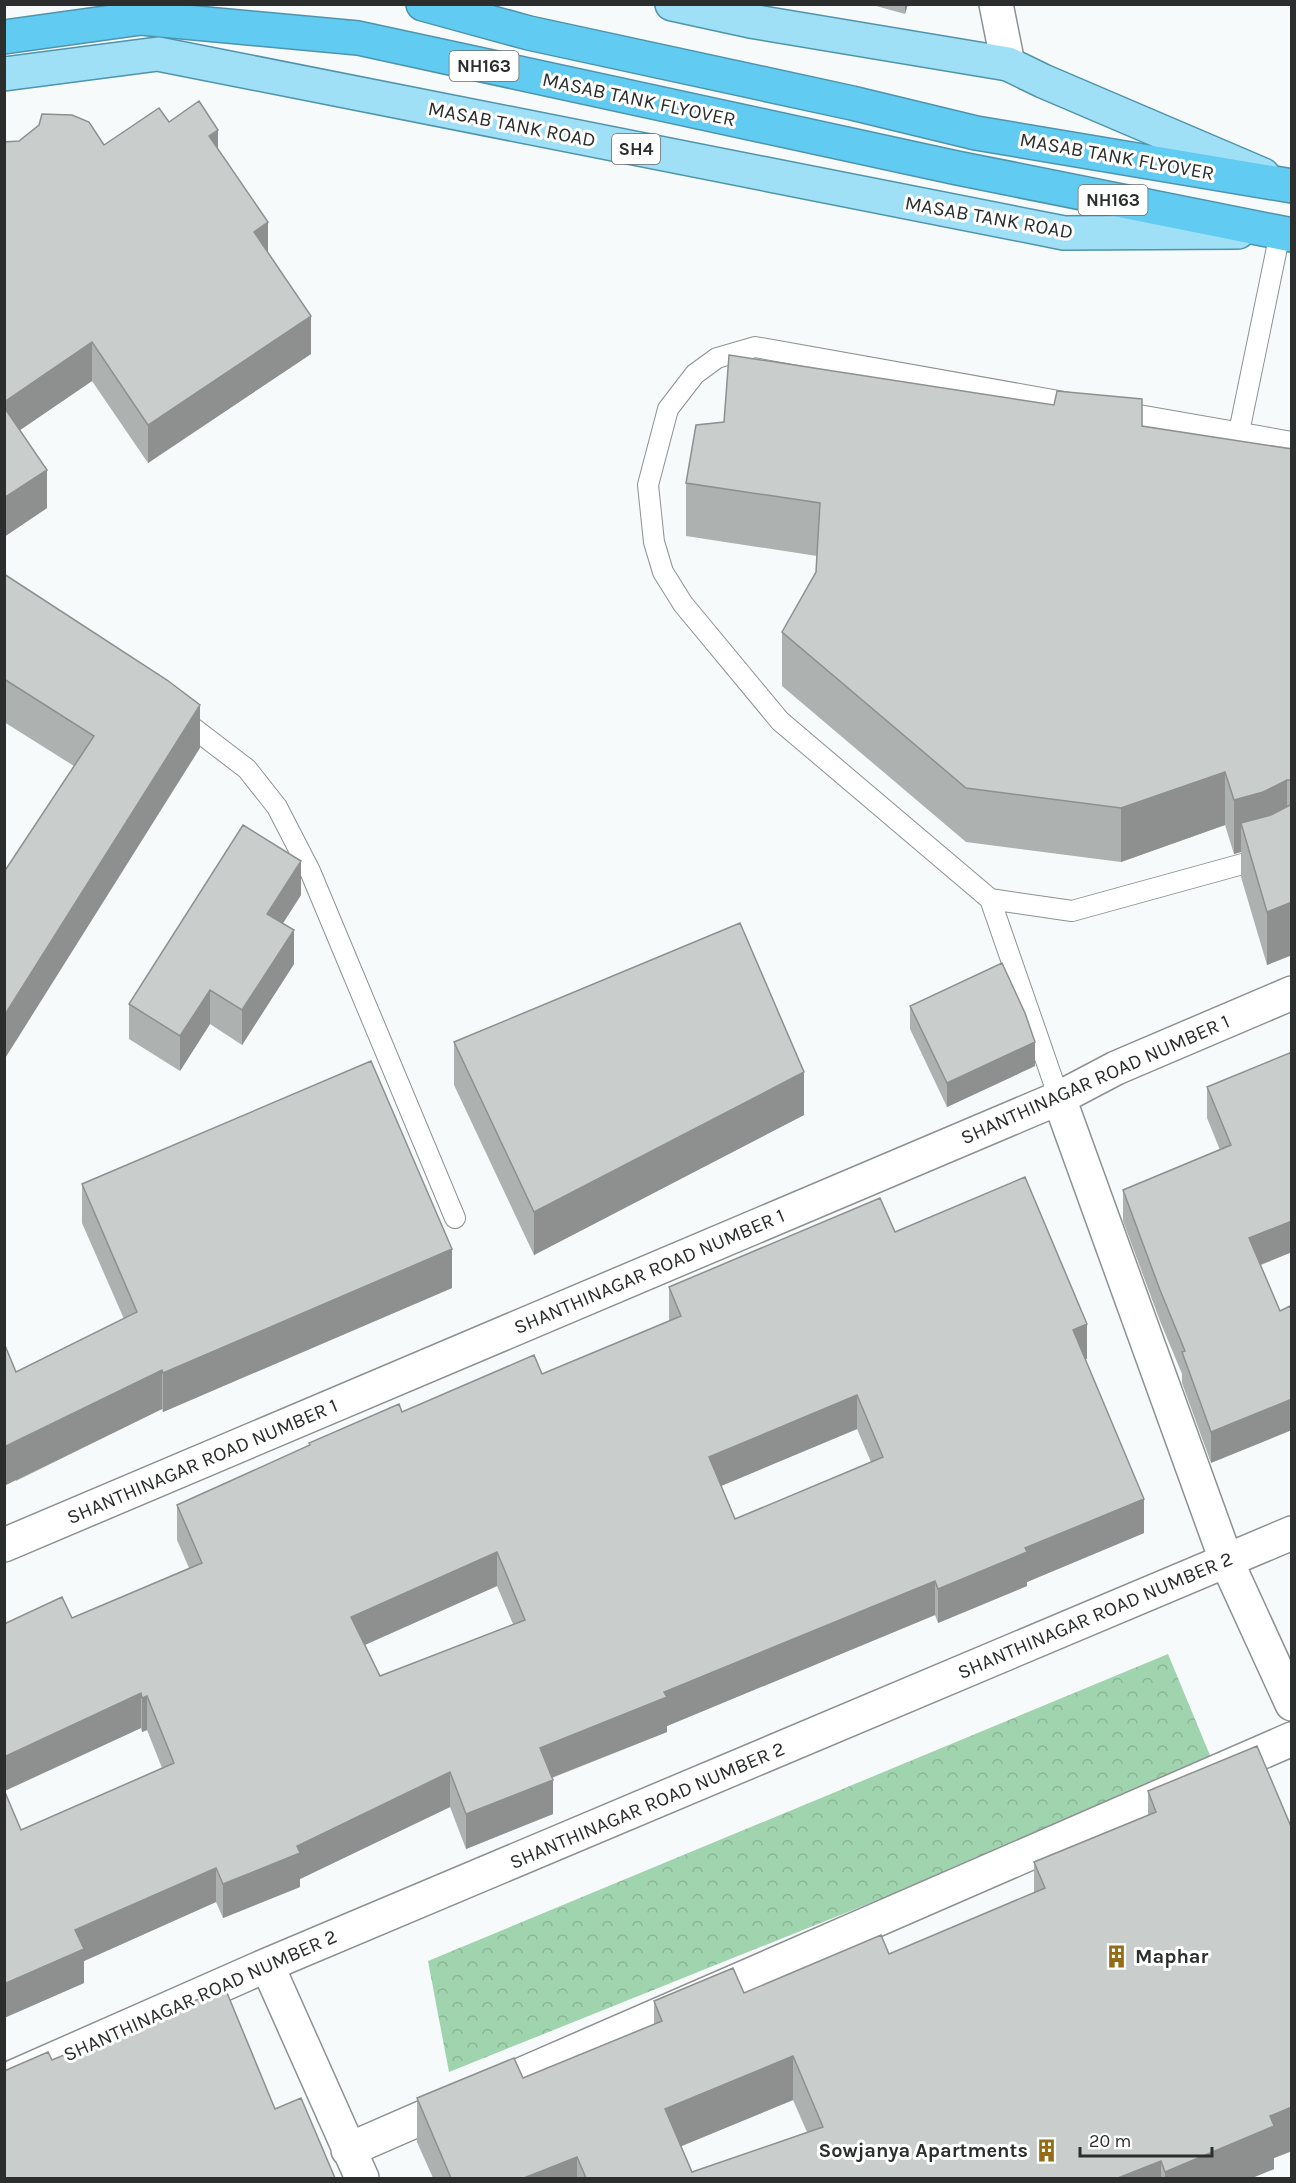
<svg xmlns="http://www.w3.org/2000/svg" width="1296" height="2183" viewBox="0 0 1296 2183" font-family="Karla,sans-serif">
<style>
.park{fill:url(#park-crowns)}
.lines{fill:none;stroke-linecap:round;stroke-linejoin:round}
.lane-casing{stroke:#8d9191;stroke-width:22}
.street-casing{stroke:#8d9191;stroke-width:36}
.primary-casing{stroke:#4e94ad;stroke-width:36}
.highway-casing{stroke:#4e94ad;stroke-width:36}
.lane{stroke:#fff;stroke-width:20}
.street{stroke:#fff;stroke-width:33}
.primary{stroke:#a0e0f7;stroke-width:33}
.highway{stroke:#61cbf2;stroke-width:33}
.wall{fill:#adb1af;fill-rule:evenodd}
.shaded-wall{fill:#8d908f}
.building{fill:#c9cecc;stroke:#8d908f;stroke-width:1.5;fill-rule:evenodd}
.labels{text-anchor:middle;stroke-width:6;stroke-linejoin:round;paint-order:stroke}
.shield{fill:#fff;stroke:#6b6d6d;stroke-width:1.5}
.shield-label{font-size:18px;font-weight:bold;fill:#2c2e2e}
.street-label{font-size:20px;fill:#2c2e2e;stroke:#fff}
.poi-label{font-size:20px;font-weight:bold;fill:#2c2e2e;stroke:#fff;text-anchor:start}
</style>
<defs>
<pattern id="park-crowns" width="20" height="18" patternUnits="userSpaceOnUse" patternTransform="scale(1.5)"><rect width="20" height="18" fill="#a0d4ae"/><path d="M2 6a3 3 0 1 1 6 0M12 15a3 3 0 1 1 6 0" fill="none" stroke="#8ab696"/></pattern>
</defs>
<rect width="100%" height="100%" fill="#f6fafb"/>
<!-- park -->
<path class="park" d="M1168,1654L1214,1765L449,2072L428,1961Z"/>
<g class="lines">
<defs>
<path id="lane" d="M1116,411L1292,442
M1239,432L1280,233
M179,717L247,769L277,807L310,871L455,1218
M990,899L1072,911L1268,857L1292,844
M1059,1098L990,899L780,721L683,604L663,572L654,542L648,485L668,409L695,374L717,358L755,347L1081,405"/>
<path id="street" d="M996,4L1008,64
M1059,1098L1226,1560L1292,1704
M4,1545L1059,1098L1116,1068L1292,993
M267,1965L362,2178
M4,2081L267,1965L1292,1533
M348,2150L1292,1739"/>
<path id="primary" d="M672,4L750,21L1008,64L1043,81L1263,175
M4,74L158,54L1064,233L1238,232"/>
<path id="highway" d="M423,4L529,33L852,103L976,133L1292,186
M4,37L141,18L358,38L957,168L1292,235"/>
</defs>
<!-- lane casing -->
<use href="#lane" class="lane-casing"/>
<!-- street casing -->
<use href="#street" class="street-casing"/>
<!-- primary casing -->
<use href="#primary" class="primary-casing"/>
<!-- highway casing -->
<use href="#highway" class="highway-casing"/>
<!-- lane -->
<use href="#lane" class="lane"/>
<!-- street -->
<use href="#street" class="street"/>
<!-- primary -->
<use href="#primary" class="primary"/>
<!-- highway -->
<use href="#highway" class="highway"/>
</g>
<!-- wall -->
<path class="wall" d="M869,4H908L905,14Z
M169,122L218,150L268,253L311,354L148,463L92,381L20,430L47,508L4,537V142L104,145Z
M1054,405L1142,426L1292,449V955L1267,965L1241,877V852L1234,854L1225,825L1121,862L966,842L782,686V632L816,572L817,556L686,536V483Z
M4,574L200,748L74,766L4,722Z
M301,895L283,923L294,964L242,1045L210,1024L180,1071L129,1039V1004Z
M910,1006L1035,1066L947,1107L910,1029Z
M454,1042L804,1115L534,1255L454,1085Z
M1207,1087L1292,1252L1261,1265L1211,1463L1182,1383V1374L1160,1321L1123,1221V1190L1220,1150L1207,1118Z
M82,1184L452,1288L163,1412L162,1409L16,1481V1372L124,1319L82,1223Z
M895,1232L1087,1359H1085L1144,1533L1027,1582V1586L938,1623L935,1615L667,1726V1732L552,1778L553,1814L466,1849L450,1807L300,1879V1887L223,1918L216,1902L84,1961V1983L4,2018V1624L72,1618L189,1568L177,1540V1505L309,1446V1443L402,1412L542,1374L669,1321V1287ZM857,1429L871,1462L735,1519L721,1486ZM497,1586L513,1624L380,1676L365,1645ZM141,1728L142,1732L147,1730L162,1768L21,1830L5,1791Z
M1148,1791L1292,1829V2151L1274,2158V2169L1252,2178H433L417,2142V2098L523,2078L654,2025V2001L744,1993L889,1954L1034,1893V1862L1148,1815ZM793,2100L807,2132L692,2172L681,2146Z"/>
<!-- shaded-wall -->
<path class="shaded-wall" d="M905,4H908L905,14Z
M218,130V168L209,136Z
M268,222V261L254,232Z
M311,316V354L148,463V425Z
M92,342V381L4,441V402Z
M47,470V508L4,537V498Z
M200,705V748L4,1060V1016Z
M1225,772V825L1121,862V808Z
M1287,780V833L1241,823V852L1234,854V800Z
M301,861V895L267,948V914Z
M1292,902V955L1267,965V912Z
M294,930V964L242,1045V1010Z
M210,990V1024L180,1071V1036Z
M1035,1042V1066L947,1107V1083Z
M804,1072V1115L534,1255V1212Z
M1292,1221V1252L1249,1269V1238Z
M452,1249V1288L163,1412V1373Z
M1087,1324V1359L1073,1364V1330Z
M162,1370V1409L4,1486V1447Z
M857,1395V1429L709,1491V1457Z
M1292,1399V1430L1211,1463V1432Z
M1144,1499V1533L1027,1582V1586L938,1623V1589L1025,1548Z
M497,1552V1586L351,1651V1617Z
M935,1581V1615L667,1726V1732L540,1782V1748L664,1692Z
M141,1693V1728L4,1791V1757Z
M147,1696V1730L142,1732V1698Z
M450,1772V1807L300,1879V1887L223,1918V1884L297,1846Z
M553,1780V1814L466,1849V1814Z
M216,1868V1902L84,1961V1983L4,2018V1984L75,1930Z
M793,2056V2100L665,2153V2109Z
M1292,2107V2151L1274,2158V2169L1252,2178H1165V2172L1270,2116Z
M577,2157V2178H524Z
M1161,2161V2178H1118Z"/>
<!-- building -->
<path class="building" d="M199,101L218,130L209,136L268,222L254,232L311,316L148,425L92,342L4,402V142L19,141L39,125L42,114L72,115L89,122L104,145L159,108L169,122Z
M729,355L1054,405L1057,391L1142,399V426L1292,449V780H1287L1263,792L1234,800L1225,772L1121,808L966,788L782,632L816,572L820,503L686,483L696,425L724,422Z
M4,407L47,470L4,498Z
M4,574L167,680L200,705L4,1016V872L94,736L4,679Z
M1292,804V902L1267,912L1241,823L1271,815Z
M243,825L301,861L267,914L294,930L242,1010L210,990L180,1036L129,1004Z
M740,923L804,1072L534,1212L454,1042Z
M1002,963L1025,1013L1035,1042L947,1083L910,1006Z
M1292,1052V1221L1249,1238L1280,1311L1290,1306L1292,1309V1399L1211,1432L1182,1352L1185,1351L1160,1290L1123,1190L1231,1145L1207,1087Z
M371,1061L452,1249L163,1373L162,1370L4,1447V1343L16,1372L137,1312L82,1184Z
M1025,1177L1087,1324L1073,1330L1144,1499L1025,1548L1027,1552L938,1589L935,1581L664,1692L667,1697L540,1748L553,1780L466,1814L450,1772L297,1846L300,1853L223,1884L216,1868L75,1930L84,1949L4,1984V1790L21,1830L174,1763L147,1696L142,1698L141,1693L4,1757V1624L62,1597L72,1618L202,1563L177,1505L310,1445L309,1443L399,1404L402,1412L534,1355L542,1374L681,1316L669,1287L880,1198L895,1232ZM857,1395L883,1457L735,1519L709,1457ZM497,1552L525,1620L380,1676L351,1617Z
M1257,1746L1292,1829V2107L1270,2116L1274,2126L1165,2172L1161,2161L1118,2178H586L577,2157L524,2178H451L417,2098L514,2058L523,2078L662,2021L654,2001L733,1968L744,1993L881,1935L889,1954L1045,1888L1034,1862L1156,1812L1148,1791ZM793,2056L823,2127L692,2172L665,2109Z
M225,1988L275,2109L301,2098L335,2178H4V2071L48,2052L52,2060Z"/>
<!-- icons -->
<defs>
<symbol id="building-bare" viewBox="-9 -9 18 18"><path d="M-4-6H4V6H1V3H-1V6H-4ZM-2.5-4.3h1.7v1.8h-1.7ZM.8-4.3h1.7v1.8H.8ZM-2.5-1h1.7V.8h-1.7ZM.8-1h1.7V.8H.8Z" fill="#956c16" stroke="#fff" stroke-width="2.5" paint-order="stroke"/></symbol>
</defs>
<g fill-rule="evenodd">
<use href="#building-bare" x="1100" y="1940" width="33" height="33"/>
<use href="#building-bare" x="1030" y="2134" width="33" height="33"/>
</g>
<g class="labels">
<!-- shield labels -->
<g class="shield">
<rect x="449.5" y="51" width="69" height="30" rx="4.5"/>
<rect x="612" y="134" width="48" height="30" rx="4.5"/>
<rect x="1078.5" y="185" width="69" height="30" rx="4.5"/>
</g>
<g class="shield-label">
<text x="484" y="72">NH163</text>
<text x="636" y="155">SH4</text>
<text x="1113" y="206">NH163</text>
</g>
<!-- street labels -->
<g class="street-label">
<text transform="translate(639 99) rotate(12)" y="7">MASAB TANK FLYOVER</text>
<text transform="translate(512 124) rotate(11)" y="7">MASAB TANK ROAD</text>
<text transform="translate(1117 156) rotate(10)" y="7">MASAB TANK FLYOVER</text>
<text transform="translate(989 217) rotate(10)" y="7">MASAB TANK ROAD</text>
<text transform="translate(1095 1079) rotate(-24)" y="7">SHANTHINAGAR ROAD NUMBER 1</text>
<text transform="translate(649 1271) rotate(-23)" y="7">SHANTHINAGAR ROAD NUMBER 1</text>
<text transform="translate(202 1461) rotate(-23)" y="7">SHANTHINAGAR ROAD NUMBER 1</text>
<text transform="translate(1095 1615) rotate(-23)" y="7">SHANTHINAGAR ROAD NUMBER 2</text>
<text transform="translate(647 1805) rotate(-23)" y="7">SHANTHINAGAR ROAD NUMBER 2</text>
<text transform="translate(200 1995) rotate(-24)" y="7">SHANTHINAGAR ROAD NUMBER 2</text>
</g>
<!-- poi labels -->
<g class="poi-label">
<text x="1135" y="1963">Maphar</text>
<text x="1028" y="2157" text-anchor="end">Sowjanya Apartments</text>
</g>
</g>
<!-- border -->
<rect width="1296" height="2183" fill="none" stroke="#2c2e2e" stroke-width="12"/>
<!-- scale -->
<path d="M1080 2147v9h132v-9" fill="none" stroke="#2c2e2e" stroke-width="3"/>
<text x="1089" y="2147" font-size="18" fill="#2c2e2e" stroke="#ffffff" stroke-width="4.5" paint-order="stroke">20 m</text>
</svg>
